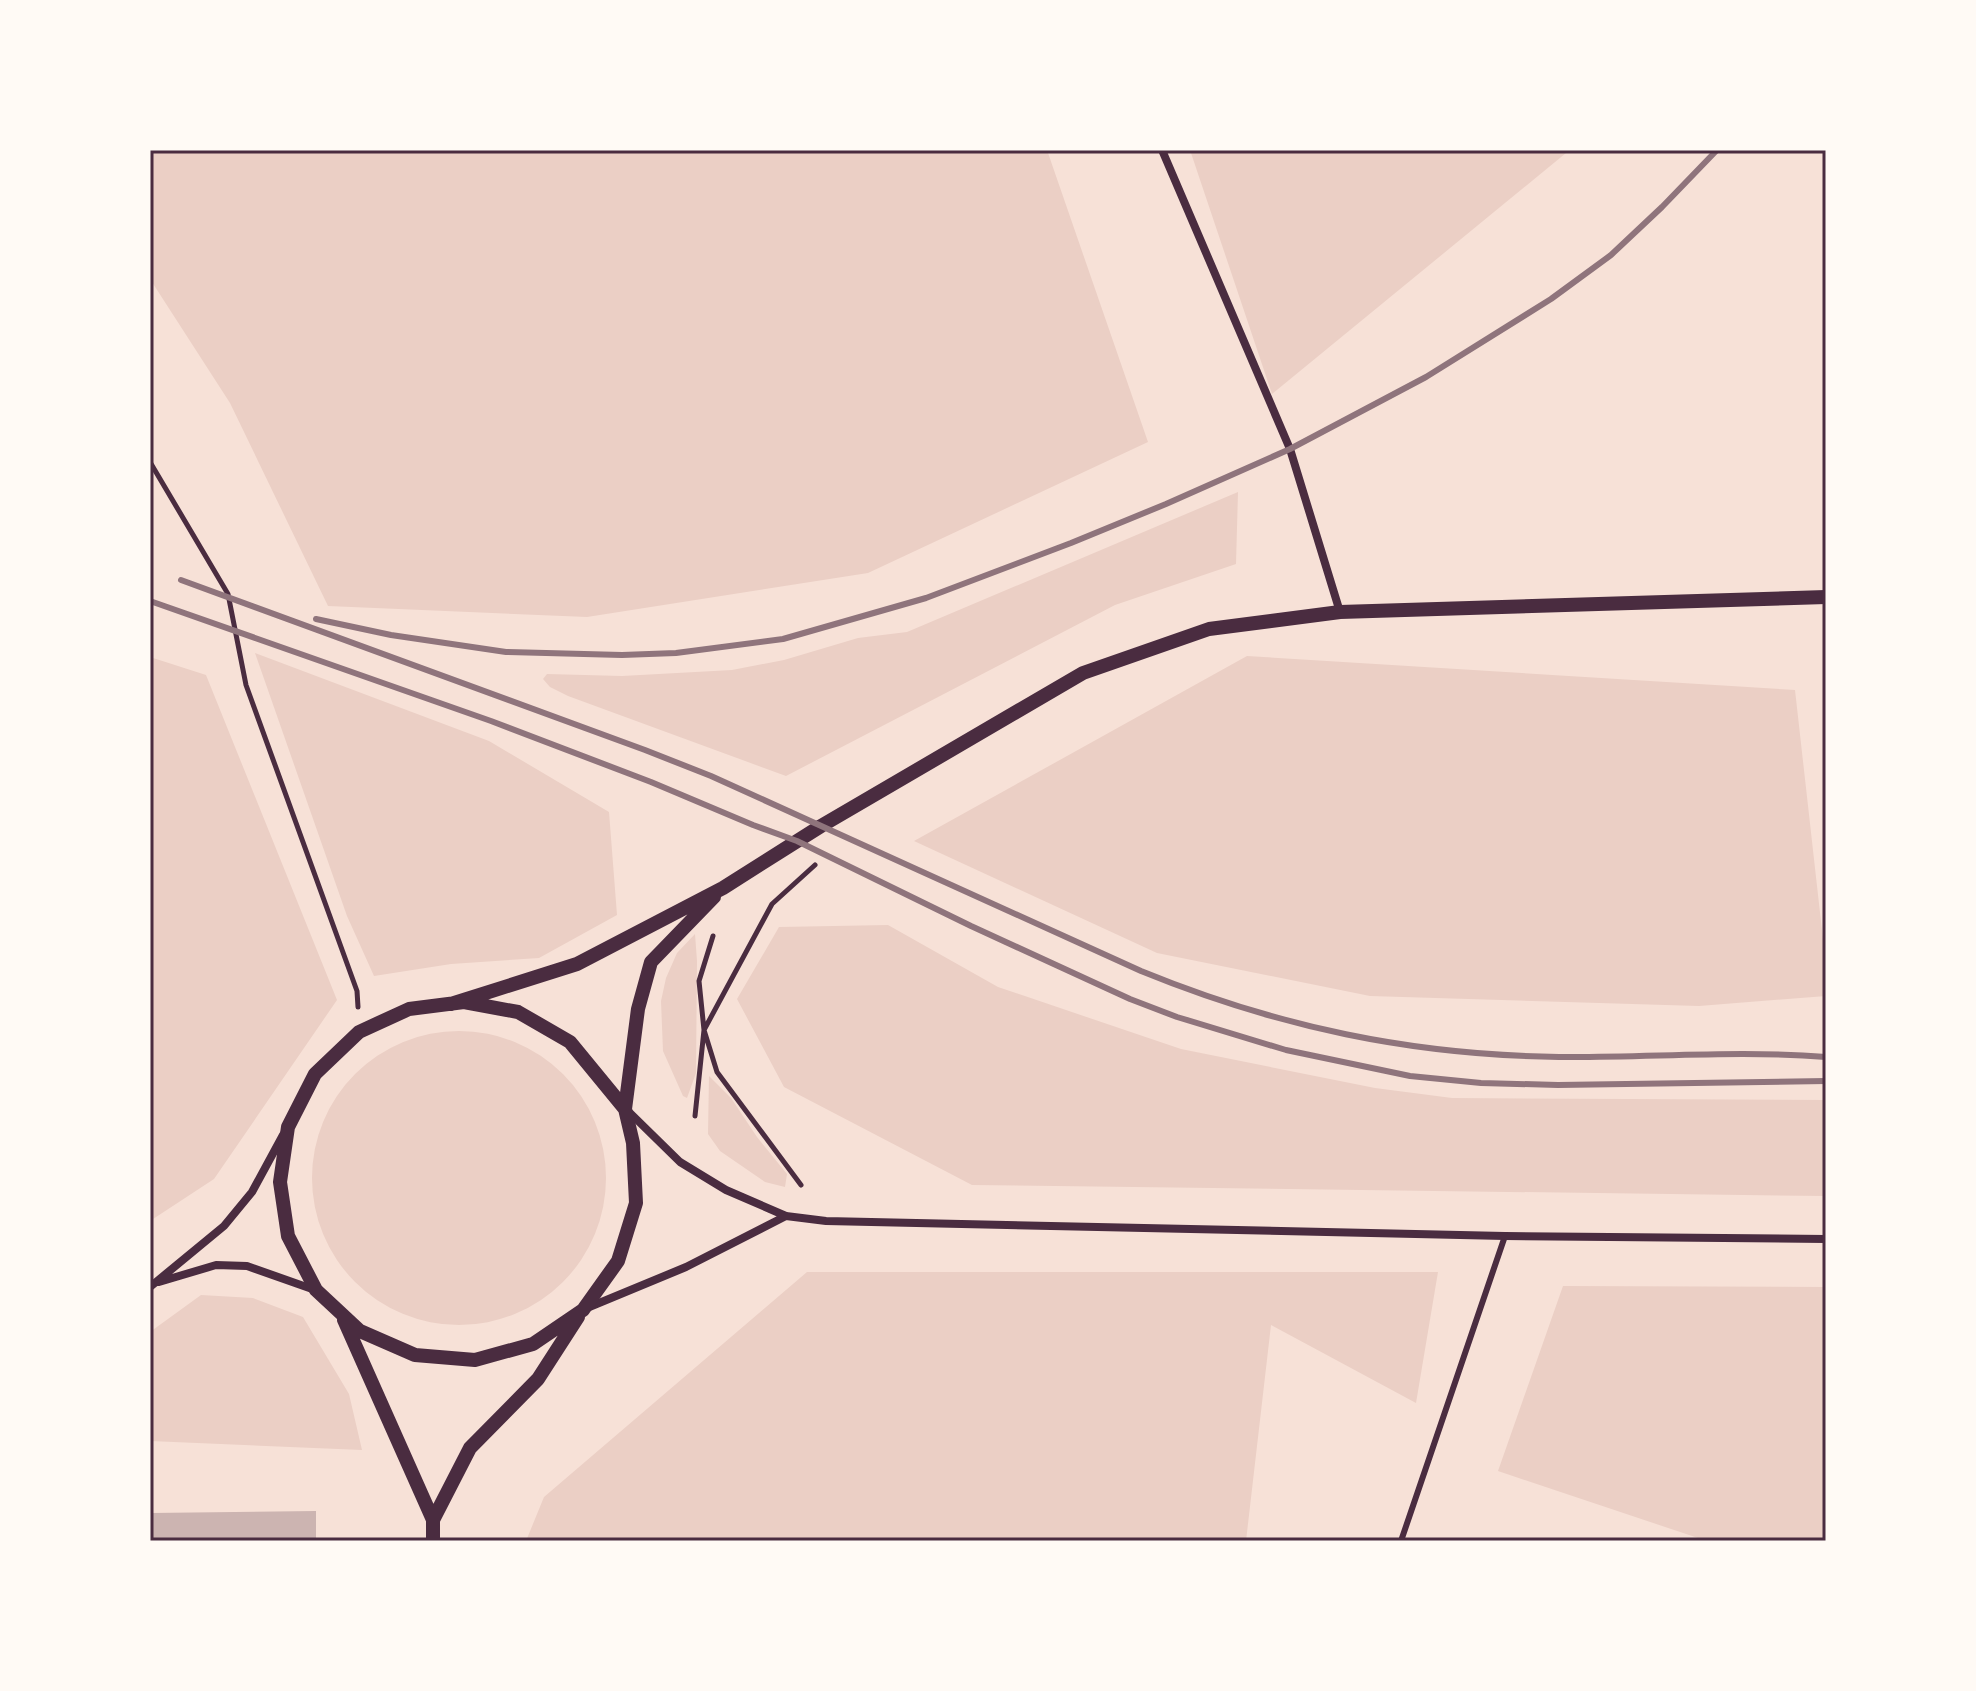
<svg xmlns="http://www.w3.org/2000/svg" width="1976" height="1691" viewBox="0 0 1976 1691" font-family="Lato,sans-serif">
<style>
.green{fill:#ebcfc5}
.building{fill:#ccb4b1}
.lines{fill:none;stroke-linecap:round;stroke-linejoin:round}
.path{stroke:#4a2c40;stroke-width:5}
.service{stroke:#4a2c40;stroke-width:6}
.minor{stroke:#4a2c40;stroke-width:8}
.tertiary{stroke:#4a2c40;stroke-width:14}
.rail{stroke:#8f747c;stroke-width:6}
.neatline{fill:none;stroke:#4a2c40;stroke-width:3}
</style>
<rect width="100%" height="100%" fill="#f7e1d7"/>
<!-- green -->
<path class="green" d="M150,150H1047L1148,442L868,573L587,617L328,606L230,403L150,279Z
M1190,150H1554L1566,153L1272,394Z
M1238,492L1236,564L1115,605L786,776L568,696L550,687L543,679L547,674L622,676L732,670L784,660L858,638L907,632Z
M255,653L489,741L609,812L617,915L539,958L451,964L374,976L347,916Z
M1247,656L1795,690L1826,966V996L1699,1006L1370,996L1157,953L914,841Z
M150,657L206,675L337,1000L214,1179L150,1221Z
M888,925L998,987L1181,1049L1375,1088L1452,1098L1826,1100V1196L972,1185L784,1087L737,999L779,927Z
M695,934L697,961L696,1073L687,1098L683,1096L663,1051L661,1001L666,978L677,953Z
M312 1178a147 147 0 1 1 294 0a147 147 0 1 1-294 0Z
M709,1076L731,1098L757,1137L787,1174L785,1187L765,1182L720,1151L708,1134Z
M807,1272H1438L1416,1403L1271,1325L1246,1541H526L544,1497Z
M1563,1286L1826,1287V1541H1707L1498,1471Z
M201,1295L253,1298L303,1317L349,1394L362,1450L150,1441V1332Z"/>
<!-- building -->
<path class="building" d="M316,1511V1541H150V1513Z"/>
<g class="lines">
<!-- path -->
<path class="path" d="M150,462L228,594L246,685L357,991L358,1007
M695,1116L704,1030L699,981L713,936
M801,1185L717,1072L704,1030L772,904L815,865"/>
<!-- service -->
<path class="service" d="M1401,1541L1505,1236"/>
<!-- minor -->
<path class="minor" d="M1162,150L1290,449L1340,612
M629,1112L680,1162L726,1190L786,1216L826,1221L1505,1236L1826,1239
M159,1282L216,1265L247,1266L315,1290
M150,1287L224,1226L252,1192L283,1135
M587,1308L686,1267L786,1216"/>
<!-- tertiary -->
<path class="tertiary" d="M451,1004L577,964L723,888L821,826L1083,673L1209,629L1340,612L1826,597
M625,1109L570,1042L518,1012L464,1002L409,1009L359,1032L315,1074L288,1127L280,1182L288,1236L316,1290L360,1331L415,1355L475,1360L533,1344L583,1310L618,1261L636,1203L633,1143L625,1109L638,1009L651,962L714,897
M344,1320L433,1520V1541
M433,1520L470,1448L538,1379L578,1317"/>
<!-- rail -->
<path class="rail" d="M181,580L645,750L711,776L1141,971C1278,1027 1411,1055 1559,1057C1648,1058 1737,1050 1826,1057
M150,601L491,721L651,782L753,825L797,841L971,926L1130,999L1177,1017L1286,1050L1410,1076L1481,1083L1558,1085L1826,1081
M316,619L391,635L506,652L622,655L676,653L783,639L926,598L1071,543L1166,504L1290,449L1426,377L1551,299L1611,255L1662,207L1717,150"/>
</g>
<!-- border -->
<rect width="1976" height="1691" fill="none" stroke="#fffaf5" stroke-width="304"/>
<rect x="152" y="152" width="1672" height="1387" class="neatline"/>
</svg>
